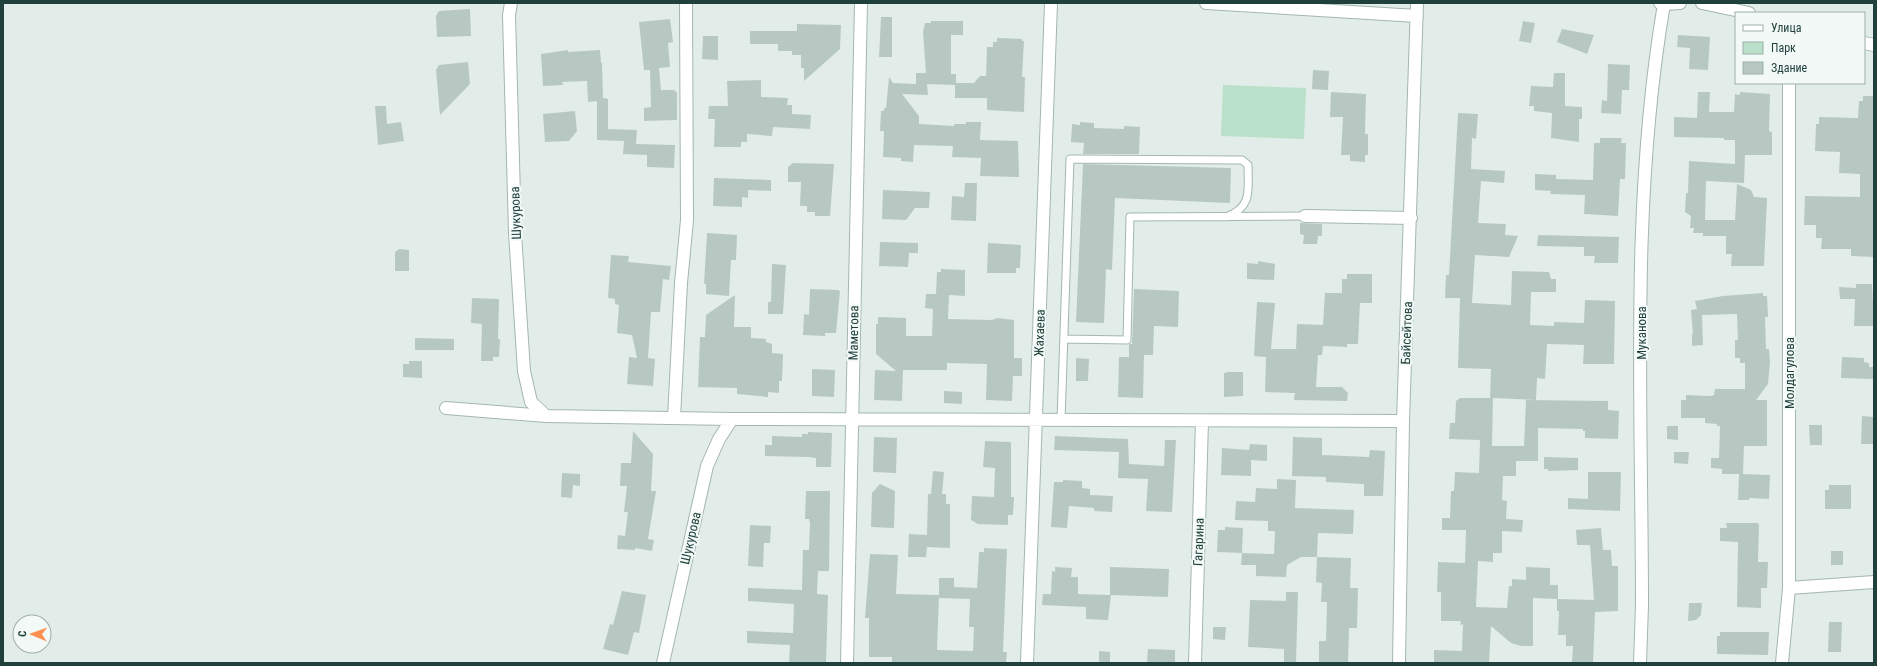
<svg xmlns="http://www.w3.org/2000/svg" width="1877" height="666" viewBox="0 0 1877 666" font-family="'Roboto Condensed',sans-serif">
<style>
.green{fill:#b9e0c8}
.building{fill:#b7c8c3}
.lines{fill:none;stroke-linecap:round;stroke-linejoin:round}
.service-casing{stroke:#a4b6b1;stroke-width:9}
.minor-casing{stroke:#a4b6b1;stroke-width:14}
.service{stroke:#fff;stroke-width:7}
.minor{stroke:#fff;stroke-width:12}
.labels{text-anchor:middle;stroke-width:4;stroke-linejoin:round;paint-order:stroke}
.street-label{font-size:13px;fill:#20403b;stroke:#f2f9f7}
</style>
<rect width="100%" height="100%" fill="#e2ede9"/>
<!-- green -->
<path class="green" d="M1223,85L1306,88L1304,139L1221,136Z"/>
<!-- building -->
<path class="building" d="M470,9L471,36L437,37L436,16L439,11Z
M881,17H892V57H879Z
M670,19L673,42L668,43L670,67L659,68L661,90H675V92H677V120L644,121V108L651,107L650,70H644L639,22Z
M931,21H963V35H951V74H956V83H974L980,76H986L987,47H993V42H997V38L1022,39V41H1024L1022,77H1025L1024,112L987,110V98H955V85L927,84L928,95L902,94L919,116V124L954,126V124H966V122H981L980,140L1018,141L1019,177L980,176L981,158L952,157L953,146L914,145L913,162L901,161V158L883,157L884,131H880L881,111H884V108H886L889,77L893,83L916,84V73H926L923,32L925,23H931Z
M1523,21L1535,23L1531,43L1519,41Z
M797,24L841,25L840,49L804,81V68H801V55H792V51H778V44H750V31H797Z
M1562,29L1594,35L1587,54L1557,42Z
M1678,35L1710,37L1708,70L1689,69L1690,48L1677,47Z
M703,36H718V60L702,59Z
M568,50V52L600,50L601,63H602L603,98L608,99V129L637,130L636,144L675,145L674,168L647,167V155L623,154L624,141L597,140V101L588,102L587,81L562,82L563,85L543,86L541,54Z
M468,62L470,84L440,115L436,70L439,65Z
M1608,64L1630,65L1629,90H1622L1621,114L1601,113L1602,100L1607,101Z
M1313,70L1329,71L1328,90L1312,89Z
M1554,73H1565V106L1582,107V119H1579V142L1551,138L1552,113L1534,111V106H1529L1531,86L1553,87Z
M761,80V97L788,98L787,105H792V114L811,115L810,129L773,127L772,136L747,134V142H741V147H714L715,119H708L709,106H728L727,81Z
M1331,92L1366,94L1365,134H1368V155H1365V162L1350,161V155H1341L1343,117H1330Z
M1698,92H1710L1709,112H1734L1735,94L1740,95V92L1770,94L1769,130L1770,132H1772V155H1745L1744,183L1706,181L1705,220H1735L1737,184L1751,190L1754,197L1767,198L1764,266H1731L1732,254H1726V236H1703V233H1693L1694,228H1690L1691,216L1685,212L1686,193H1688L1689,161L1735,164V140H1724V138L1674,137V117L1697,118Z
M1863,96H1874V257L1851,256V249H1821L1822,238H1816V225H1804L1805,196L1860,197V174L1839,173L1840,152L1815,151L1816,124H1819V117L1858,118L1859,101H1863Z
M375,106H386L387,124L401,122L404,141L378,145Z
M575,111L577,131L569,141L545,142L543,114Z
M1458,113L1478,114L1476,139L1472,138L1471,169L1505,171L1504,183L1481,181L1478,223L1506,224L1505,235L1518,236L1509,257L1475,255L1472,303L1511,305L1512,271L1549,272L1551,279H1556V292H1531L1530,325L1554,326V322L1584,323L1585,300L1615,301L1614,364H1583L1584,345L1547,344L1545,379L1537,378L1536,400L1493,398L1492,446H1524L1526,400L1608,401V410L1619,411L1618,439L1585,438V431H1583V429L1538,428V461H1516V476H1503L1502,500L1507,501L1506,519L1523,520L1522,532L1502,531V553H1493V562L1478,561L1476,607L1507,608L1509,586H1512V579L1526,580V567L1550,568V585H1558V599L1533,598V646H1521L1511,643L1491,626L1489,663H1434V650L1462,651L1463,624L1460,625L1461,621H1441V592H1437L1438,562L1465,563L1466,530H1442V518H1450L1451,491H1454L1455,472L1479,473L1480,440L1449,439L1450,423H1455L1456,401L1460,398H1490L1491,369L1458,368L1460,298H1445L1446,275H1449Z
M1080,122L1094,123V128L1124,129V126L1140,127L1139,154H1083L1084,143L1071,142L1072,124L1080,125Z
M1600,138H1622L1621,143H1626L1625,179H1620L1618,216L1584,214L1585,195L1550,194L1551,191L1535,190V174L1556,175V179L1593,180L1594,143H1600Z
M793,163L834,164L830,216H815V212H807V206H800L801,182H788V167Z
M1083,164L1231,168L1230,203L1115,198L1112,270L1106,269L1104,323L1076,322Z
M714,178L771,180V191L748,190V198L742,197V207L713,206Z
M965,183H977L976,221L951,220L952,196L964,197Z
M883,190L930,192L929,208H915L906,220L882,219Z
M1300,223L1322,224V236H1318L1317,244H1303L1304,235L1300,234Z
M707,233L737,235L736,260H731L729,296L706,294V284H704Z
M1538,235L1619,237L1618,263H1594L1595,256H1584V247L1537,246Z
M880,242L918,243V253H909L908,267L879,266Z
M988,243L1021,245L1020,268H1016V273H987Z
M399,249L409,250V271H395V252Z
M611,255L629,256L628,262L671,266L669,280L663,279L660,312H651L648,358L655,359L653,386L627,384L629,357L637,358L632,335L617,333L619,305L615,304V299L608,298Z
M1258,261L1275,264L1274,280L1247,279V263L1258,264Z
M772,264L786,265L783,314H768V302H771Z
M941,269L965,270V296L949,295L948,319L992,320L997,318L1014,320V358H1022V376H1013L1012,401L986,400L987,364L947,363V370H903L902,401L874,400L875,370L896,371L876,354V324H878V317L906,318V336H932L933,309L925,308L926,294H936L937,272H941Z
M1347,274H1372V303H1360L1358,344H1347V347L1323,346L1322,355H1318L1316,387H1342L1348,393L1347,401L1294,400L1295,393L1265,392L1266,357L1254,356L1257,302L1275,303L1271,349H1296L1297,324L1323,325L1325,293H1342V279H1347Z
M1856,284H1872L1874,326H1854L1855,299H1840L1839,287L1856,288Z
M810,289L838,290L840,291L836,333H825V336L803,335L804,314L809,315Z
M1134,289L1179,291L1178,327L1154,326L1153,355H1144L1143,398L1118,397L1119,357H1129V344H1132Z
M1763,293V296H1767L1768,317H1765L1766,349H1769L1770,362L1768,384L1756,400H1767V446H1744L1743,474L1770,475L1769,499L1749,498V500H1738L1739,474H1722V469L1711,468V458H1719L1720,426H1717V424L1705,423V418H1681V400H1686V395L1711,396L1714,395L1715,389H1745V363H1740V358H1735V340H1738L1737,314L1702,315L1703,345L1692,346V334H1693L1691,310L1697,309L1695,301L1723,296Z
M735,295L734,327H751V338L766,339V342L772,344V353L783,354L782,381H779V393L768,392V397L737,394V388L698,387L700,337H705L706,315Z
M472,298L499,299L498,339H500L499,357H493V361H481L482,324L471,323Z
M415,338L454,339V350H415Z
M1842,357L1864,358V362L1869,363V367H1874V379L1841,378Z
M1076,358L1089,359L1088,381H1076Z
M409,361H422V378L403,377V364H409Z
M812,369L835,370L834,397L812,396Z
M1228,372H1243V396L1224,397V373Z
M944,391L962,392V404L944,403Z
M1862,416L1874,417V444H1861Z
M1809,425H1822V445H1810Z
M1667,426H1678V440L1667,439Z
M633,431L653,454L651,491H656L648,539L654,540L652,551L635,548V550L617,549L618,535L625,536L628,512H624L627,486H620L621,463H631Z
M808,432L832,433L831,467H816V458L808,457L765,456V445H772V436L802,437V434H808Z
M1055,436L1128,439L1129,464L1164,466L1165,440H1176L1172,512L1146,511L1148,479L1118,478L1119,452L1054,450Z
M874,437L897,438L896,473L873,472Z
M1293,437L1322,438V455L1369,457L1370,450L1385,451L1383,496H1364V484L1326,482V477L1292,476Z
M985,441L1011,442V497H1014L1013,515H1008V525L978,524L971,520L972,496L994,497L995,468L983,467Z
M1250,444L1267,445V461L1251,460V476L1221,475L1222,448L1249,450Z
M1674,452H1689L1688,464L1674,463Z
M1544,457L1578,458V470L1548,471V469H1544Z
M933,471L944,472L942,494H946V504H950V548L927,547L926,557H908L909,534L927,535L928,494H931Z
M1588,472H1621L1620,511L1568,509V498L1588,499Z
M562,473L580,474V486L573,485L572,498L561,497Z
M1277,479L1296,480L1295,508L1354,510L1353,534L1318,533L1317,557L1351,558L1350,588H1358L1357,628H1349L1348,663H1319V641H1326L1327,602H1321L1322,583L1316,582L1317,557H1301L1287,565L1286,577L1256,576V565H1241L1242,553L1217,552L1218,530H1225V527L1243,528L1242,553L1274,554L1275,531H1268V521L1235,520L1236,501L1255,502L1256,488L1277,489Z
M1063,480L1082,481V488L1090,489V495L1113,496L1112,512L1094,511V508L1069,506L1067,528L1051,527L1054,482H1063Z
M880,484L895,491L894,528L871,527L872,493Z
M1829,485H1851V509H1825V490H1829Z
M806,491H830L829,571H818L817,594L828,595L826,663H789L790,645L747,643V631L793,633L794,604L748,601V588L802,590L803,550H809L810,523L809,519H805Z
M1726,523H1758L1759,525L1758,562H1768L1767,588H1761V608L1737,607L1738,542L1720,541V528H1727Z
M750,525L771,526L770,543H764L763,567L748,566Z
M1601,528L1603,550H1611L1612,566H1618V611L1595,612L1593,663H1572L1573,646H1566V635H1558L1559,611H1557V599L1594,600L1590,545H1577L1576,530Z
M984,548L1007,549L1003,652H1007L1006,663H892V657H869V618H865L870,554L898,555L896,594L939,595L937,650L973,651L974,627H969L970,599L939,598V578H954V587L977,588L979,552H984Z
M1831,551H1843V565H1831Z
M1055,567L1072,568L1071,577H1078V594L1110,595V567L1169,569L1168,597L1111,595L1108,620L1086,619V607L1042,605L1043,594H1051L1052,571L1055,572Z
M622,591L646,595L639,633L634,632L628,655L603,649L610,624L613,625Z
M1286,592H1298L1296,663H1284V649L1248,647L1250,600L1286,601Z
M1689,603H1702L1701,615L1696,620L1688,621Z
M1829,622H1842L1841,652H1828Z
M1213,627H1226L1225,640L1213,639Z
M1720,632H1769L1768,655L1717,654V636H1720Z
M1148,649L1175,650V662H1147Z
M1099,651L1110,652V663H1099Z"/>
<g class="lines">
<defs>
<path id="service" d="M1065,339L1127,340L1130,217L1305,216
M1061,420L1070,159L1242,160L1248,165C1248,190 1253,207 1226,217"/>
<path id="minor" d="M511,3L509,15L515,233L524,371L531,402L546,416
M1206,3L1417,16
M1660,3L1664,4L1680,3
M1702,3L1749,13
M1864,43L1874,45
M1305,216L1411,218
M446,408L546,416L732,419L1403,421
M674,418L681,283L687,220L686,3
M1789,588L1874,582
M663,663L707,466L719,439L732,419
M847,663L861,3
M1027,663L1051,3
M1195,663L1202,421
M1399,663L1403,421L1417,3
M1640,663L1642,605C1642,405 1630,202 1664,4
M1782,663L1789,588V83"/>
</defs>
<!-- service casing -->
<use href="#service" class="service-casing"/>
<!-- minor casing -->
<use href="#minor" class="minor-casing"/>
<!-- service -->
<use href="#service" class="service"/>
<!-- minor -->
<use href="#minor" class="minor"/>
</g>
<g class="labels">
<!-- street labels -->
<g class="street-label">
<text transform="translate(515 213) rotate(-92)" y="5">Шукурова</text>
<text transform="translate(853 333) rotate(-89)" y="5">Маметова</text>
<text transform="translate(1039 333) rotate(-88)" y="5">Жахаева</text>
<text transform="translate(1406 333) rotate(-88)" y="5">Байсейтова</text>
<text transform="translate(1641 333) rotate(-90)" y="5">Муканова</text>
<text transform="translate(1789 373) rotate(-90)" y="5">Молдагулова</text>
<text transform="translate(690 538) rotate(-77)" y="5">Шукурова</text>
<text transform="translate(1198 542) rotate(-88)" y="5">Гагарина</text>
</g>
</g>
<!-- border -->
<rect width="1877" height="666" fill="none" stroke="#20403b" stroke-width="8"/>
<!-- legend -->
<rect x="1735" y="12" width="130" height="72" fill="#f2f9f7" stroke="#9eafac"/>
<rect x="1743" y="25" width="20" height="6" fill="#ffffff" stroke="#9eafac"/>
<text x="1771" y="32" font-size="12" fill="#20403b">Улица</text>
<rect x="1743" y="42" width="20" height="12" fill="#b9e0c8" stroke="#9eafac"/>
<text x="1771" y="52" font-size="12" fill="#20403b">Парк</text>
<rect x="1743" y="62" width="20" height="12" fill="#b7c8c3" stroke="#9eafac"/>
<text x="1771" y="72" font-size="12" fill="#20403b">Здание</text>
<!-- north arrow -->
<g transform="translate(32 634) rotate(272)"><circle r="19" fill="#f2f9f7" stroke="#9eafac"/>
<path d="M0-3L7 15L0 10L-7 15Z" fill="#fd9050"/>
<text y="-6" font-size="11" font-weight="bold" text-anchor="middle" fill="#20403b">С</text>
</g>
</svg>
